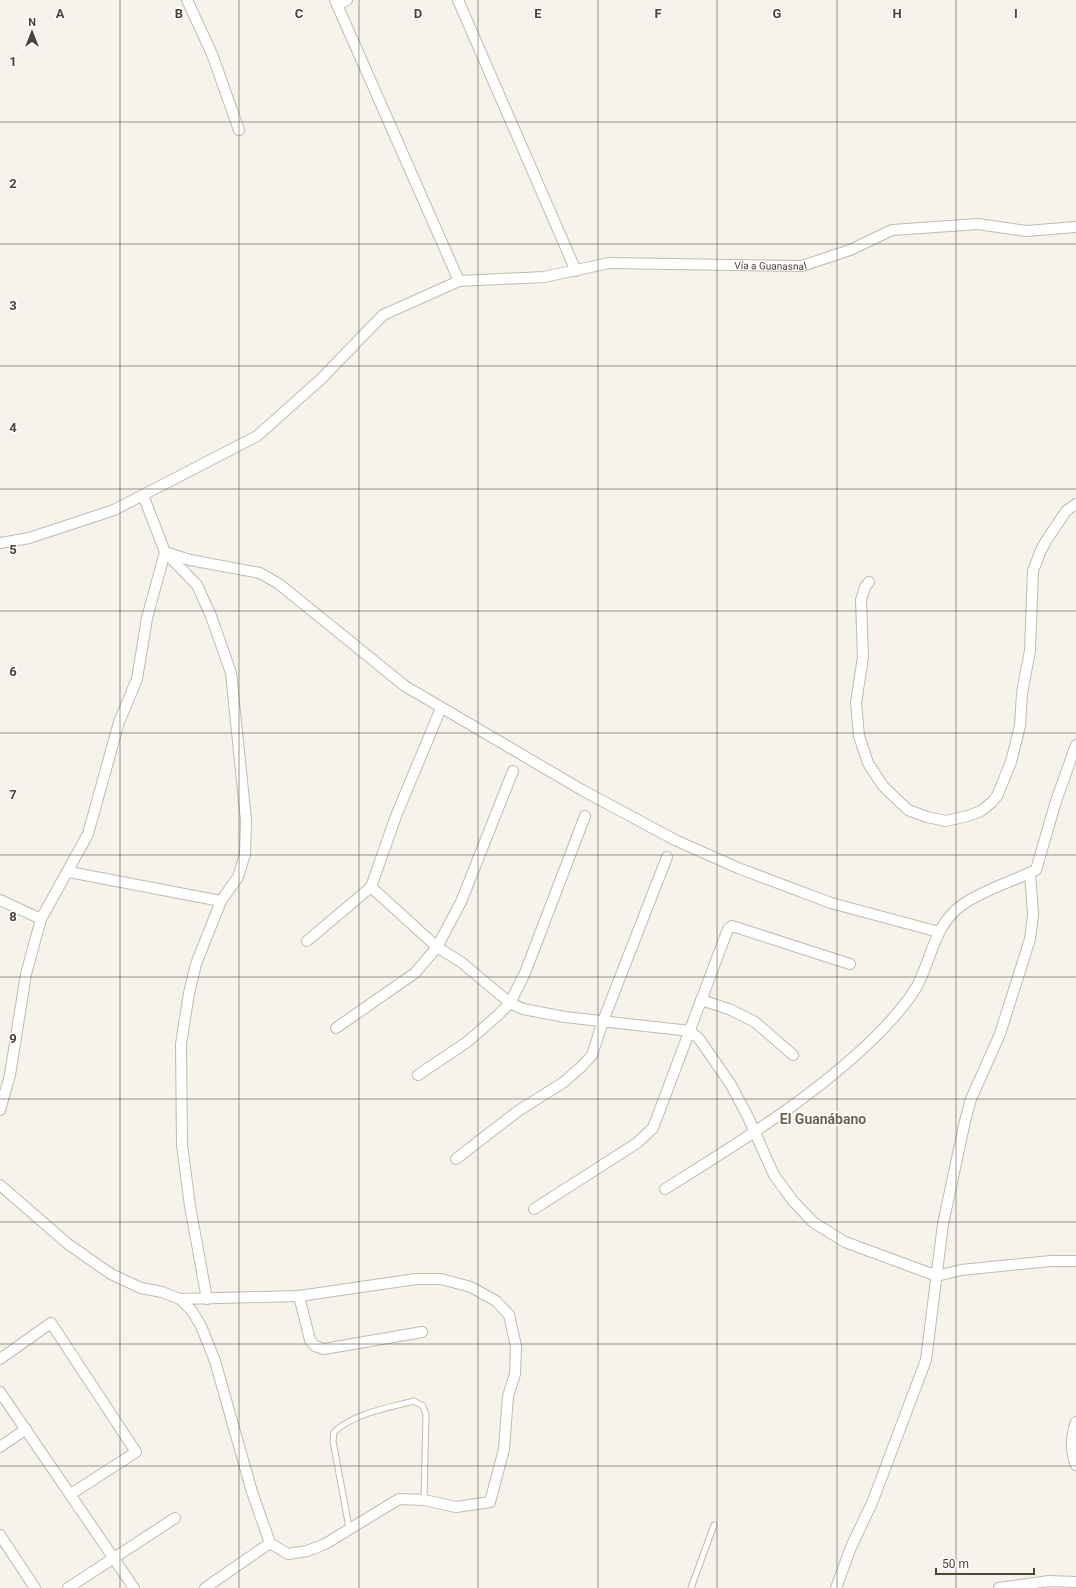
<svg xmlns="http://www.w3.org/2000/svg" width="1076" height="1588" viewBox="0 0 1076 1588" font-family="Roboto,sans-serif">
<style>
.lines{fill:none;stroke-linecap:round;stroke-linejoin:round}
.lane-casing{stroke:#c2bbae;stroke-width:7}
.street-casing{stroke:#c2bbae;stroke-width:12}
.lane{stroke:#fff;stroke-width:5}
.street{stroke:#fff;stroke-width:10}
.grid{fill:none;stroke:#4b4439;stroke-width:1;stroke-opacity:0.55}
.labels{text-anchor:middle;stroke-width:3;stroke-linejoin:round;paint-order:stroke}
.street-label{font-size:10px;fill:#4b4439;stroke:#fff}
.district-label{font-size:14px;font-weight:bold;fill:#6e6250;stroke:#fff}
.grid-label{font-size:13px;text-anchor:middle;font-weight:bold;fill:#4b4439;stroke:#fff;stroke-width:3;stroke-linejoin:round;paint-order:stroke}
</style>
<rect width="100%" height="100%" fill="#f6f3ec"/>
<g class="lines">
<defs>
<path id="lane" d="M349,1528L333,1441L334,1432C355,1413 387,1408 414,1401L423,1406L426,1415L424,1500
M691,1588L714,1525"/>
<g id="street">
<path d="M187,0L212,54L239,130"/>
<path d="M335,0L459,281"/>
<path d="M458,0L576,271"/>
<path d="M337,5L347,0"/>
<path id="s1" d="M0,543L29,538L114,510L257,436L320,380L383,315L459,281L544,277L609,263L802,266L850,250L892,230L978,224L1026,231L1076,227"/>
<path d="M165,552L190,560L260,573L279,584L405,686L582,790L675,840L738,868L831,903L939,932"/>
<path d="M869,582L865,587L861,600L863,657L856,703L859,736L868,763L883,786L908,810L927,817L946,821L968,816L981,811L992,802L997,796L1011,762L1020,726L1022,693L1030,651L1033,571L1041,550L1046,541L1066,511L1076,504"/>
<path d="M69,872L221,901L238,877L245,854L246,820L231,673L211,616L197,585L166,553"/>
<path d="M371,887L437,947L461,962L510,1003L523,1009L565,1017L690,1031L700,1040L731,1085L747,1115L774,1175L793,1201L813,1222L845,1242L937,1276L961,1270L1051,1261H1076"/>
<path d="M0,900L41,919"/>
<path d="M307,941L371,887L396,816L441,708"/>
<path d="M701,1000L729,1009L755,1022L793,1055"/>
<path d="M336,1028L415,973L437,947L461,902L513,771"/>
<path d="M418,1075L467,1042L497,1016L510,1003L525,973L585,816"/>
<path d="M0,1110L10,1075L26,974L41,919L88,834L119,722L137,679L147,618L165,552L143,495"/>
<path d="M456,1159L518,1111L564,1082L582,1066L592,1055L603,1021L667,857"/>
<path d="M0,1185L68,1244L111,1274L141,1288L162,1292L180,1299L192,1311L201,1326L215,1361L252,1492L270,1543L205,1588"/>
<path d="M665,1189C738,1143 813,1098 875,1037C890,1022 907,1004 917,986C932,958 934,925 962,905C981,891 1013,881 1036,870L1056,801L1076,745"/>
<path d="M534,1209L637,1143L653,1128L728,929L732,926L850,964"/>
<path d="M299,1296L310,1340L315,1346L324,1349L422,1332"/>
<path d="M180,1299L299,1296L416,1279H441L471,1287L496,1301L509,1315L516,1346L515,1374L508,1396L504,1449L490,1502L456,1507L424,1500L399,1499L325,1544L307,1551L288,1554L270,1543"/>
<path d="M207,1299L190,1206L182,1145L181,1044L189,993L196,964L221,901"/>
<path d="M0,1359L51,1323L136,1452L71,1494"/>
<path d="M0,1392L134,1588"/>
<path d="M1076,1422C1071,1437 1070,1449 1076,1465"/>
<path d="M0,1447L26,1429"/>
<path d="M0,1535L35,1588"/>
<path d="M68,1588L175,1518"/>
<path d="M836,1588L851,1547L872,1503L926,1360L943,1224L965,1121L971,1099L1000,1034L1030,939L1033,915L1030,873"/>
<path d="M999,1588L1049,1581L1076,1582"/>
</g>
</defs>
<!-- lane casing -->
<use href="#lane" class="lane-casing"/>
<!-- street casing -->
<use href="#street" class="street-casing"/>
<!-- lane -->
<use href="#lane" class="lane"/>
<!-- street -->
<use href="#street" class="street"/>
</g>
<!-- grid -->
<path class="grid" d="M120,0V1588M239,0V1588M359,0V1588M478,0V1588M598,0V1588M717,0V1588M837,0V1588M956,0V1588M0,122H1076M0,244H1076M0,366H1076M0,489H1076M0,611H1076M0,733H1076M0,855H1076M0,977H1076M0,1099H1076M0,1222H1076M0,1344H1076M0,1466H1076"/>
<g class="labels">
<!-- street labels -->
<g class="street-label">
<text dy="4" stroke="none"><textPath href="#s1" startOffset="851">Vía a Guanasnal</textPath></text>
</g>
<!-- district labels -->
<g class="district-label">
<text x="823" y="1124">El Guanábano</text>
</g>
</g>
<g class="grid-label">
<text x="60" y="18">A</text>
<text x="179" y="18">B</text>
<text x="299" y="18">C</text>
<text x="418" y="18">D</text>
<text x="538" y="18">E</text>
<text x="658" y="18">F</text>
<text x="777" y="18">G</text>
<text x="897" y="18">H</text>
<text x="1016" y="18">I</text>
<text x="13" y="66">1</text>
<text x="13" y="188">2</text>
<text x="13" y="310">3</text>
<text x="13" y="432">4</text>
<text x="13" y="554">5</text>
<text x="13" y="676">6</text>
<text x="13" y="799">7</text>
<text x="13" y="921">8</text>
<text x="13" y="1043">9</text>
</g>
<!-- north arrow -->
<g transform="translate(32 32)" stroke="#ffffff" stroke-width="3" paint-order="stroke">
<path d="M0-3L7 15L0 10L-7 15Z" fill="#4b4439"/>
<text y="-6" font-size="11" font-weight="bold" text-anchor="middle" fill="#4b4439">N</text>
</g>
<!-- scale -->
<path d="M936 1568v6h98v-6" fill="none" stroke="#4b4439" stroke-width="2"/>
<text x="942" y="1568" font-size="12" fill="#4b4439" stroke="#ffffff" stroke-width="3" paint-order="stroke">50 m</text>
</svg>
